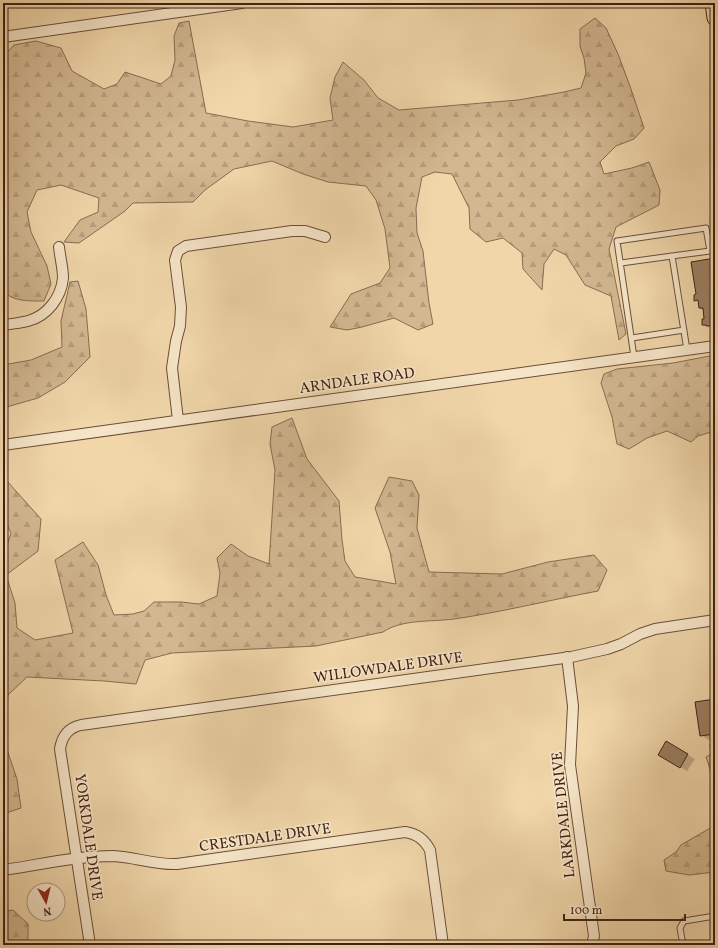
<svg xmlns="http://www.w3.org/2000/svg" width="718" height="948" viewBox="0 0 718 948" font-family="Vollkorn,serif">
<style>
.forest{fill:url(#forest-firs);stroke:#886c52}
.shadow{fill:#0003}
.building{fill:#9b7f62;stroke:#3f2115}
.lines{fill:none;stroke-linecap:round;stroke-linejoin:round}
.lane-casing{stroke:#6b4e3a;stroke-width:7}
.street-casing{stroke:#6b4e3a;stroke-width:12}
.primary-casing{stroke:#3f2115;stroke-width:17}
.lane{stroke:#f5e4c7;stroke-width:5}
.street{stroke:#f5e4c7;stroke-width:10}
.primary{stroke:#f0d6a9;stroke-width:15}
.labels{text-anchor:middle;stroke-width:3.5;stroke-linejoin:round;paint-order:stroke}
.street-label{font-size:15px;fill:#3f2115;stroke:#f5e4c7}
</style>
<defs>
<pattern id="forest-firs" width="22" height="20" patternUnits="userSpaceOnUse"><rect width="22" height="20" fill="#d2b790"/><path d="M5 1l3.5 6h-7zM16 11l3.5 6h-7z" fill="#b59d7b"/></pattern>
</defs>
<rect width="100%" height="100%" fill="#f0d6a9"/>
<filter id="stains"><feTurbulence type="fractalNoise" baseFrequency=".005" numOctaves="4"/><feColorMatrix values="0 0 0 0 .2 0 0 0 0 .09 0 0 0 0 .02 0 0 0 .5 -.17"/></filter>
<radialGradient id="worn" r=".72"><stop offset=".6" stop-color="#630" stop-opacity="0"/><stop offset="1" stop-color="#630" stop-opacity=".3"/></radialGradient>
<!-- forest -->
<path class="forest" d="M595,18L606,28L618,54L631,89L644,128L634,139L616,146L600,162L604,174L632,168L649,162L660,190L659,205L616,227L609,249L626,334L619,340L611,296L585,285L566,255L554,249L544,264L542,290L523,269L522,253L503,238L486,242L470,229L469,208L452,174L435,172L422,177L416,208L417,233L423,251L429,303L433,324L418,330L394,318L362,327L347,330L330,327L351,294L380,283L390,268L385,229L376,200L366,186L328,182L303,174L272,161L234,169L205,190L193,202L133,203L125,211L79,243L64,242L80,220L98,212L99,198L61,185L37,190L27,212L31,232L47,266L51,284L44,301C31,301 11,302 3,290V57L14,45L36,41L61,48L72,71L104,89L117,84L125,72L161,84L171,76L175,60L174,36L179,23L189,21L206,113L248,121L293,127L333,120L330,98L335,77L343,62L364,80L378,98L399,110L518,100L564,92L581,88L586,73L584,58L580,46V29Z
M78,281L86,309L90,357L65,382L38,398L3,408V365L31,360L62,347L61,321L70,282Z
M715,355V431L698,436L691,442L667,431L647,438L629,449L617,444L612,417L601,383L604,374L617,369L673,363Z
M292,418L307,459L339,501L342,540L345,561L355,577L396,584L390,552L375,508L389,477L412,481L419,495L417,528L429,572L502,574L548,562L594,555L607,570L598,591C550,600 502,612 454,619C431,622 402,619 383,632L316,646L172,653L145,660L136,684L104,681L27,677L8,695L3,730V558L11,533L3,517V481H7L41,519L38,551L6,575L15,603L17,628L35,640L73,633L55,560L83,542L98,565L106,595L114,615L133,614L144,611L154,602H181L199,604L217,596L220,573L217,558L231,544L248,556L269,564L275,470L270,444L272,427Z
M3,738L17,779L21,808L3,814Z
M715,752V803C712,787 712,772 706,757Z
M712,827H715V872L689,875L666,871L664,860L676,852L681,845Z
M13,910L28,924V945H3V912Z"/>
<!-- shadow -->
<path class="shadow" d="M715,259V330L703,325L705,320L704,311L699,308V302L695,300Z
M715,700V740L710,741L701,735Z
M667,743L695,759L687,771L660,755Z"/>
<!-- building -->
<path class="building" d="M715,258V325L706,326V325H702V319H704L703,308H699L698,300L694,301V295L696,294L691,262Z
M715,699V734L700,736L695,702Z
M666,741L688,754L680,768L658,755Z"/>
<g class="lines">
<defs>
<path id="lane" d="M621,263L672,256
M632,338L684,330
M634,357L617,241L706,228L710,251L672,256L687,350
M713,746H715
M683,945L680,928L684,921L715,916"/>
<path id="street" d="M3,37L242,3
M3,325C11,324 20,323 28,321C47,316 61,298 63,278C63,268 60,257 59,247
M178,420L172,368L176,341L180,326L181,307L175,260L178,251L186,246L292,231H305L325,237
M3,445L715,346
M567,657L573,706L570,765L594,936L592,945
M3,870C39,865 76,856 113,856C135,857 155,865 177,864L405,832C417,834 424,839 430,850L443,945
M90,945L60,749C62,736 68,728 81,725L571,657L607,649L621,644L640,634L655,629L715,620"/>
<path id="primary" d="M713,3L715,18"/>
</defs>
<!-- lane casing -->
<use href="#lane" class="lane-casing"/>
<!-- street casing -->
<use href="#street" class="street-casing"/>
<!-- primary casing -->
<use href="#primary" class="primary-casing"/>
<!-- lane -->
<use href="#lane" class="lane"/>
<!-- street -->
<use href="#street" class="street"/>
<!-- primary -->
<use href="#primary" class="primary"/>
</g>
<g class="labels">
<!-- street labels -->
<g class="street-label">
<text transform="translate(357 380) rotate(-8)" y="5">ARNDALE ROAD</text>
<text transform="translate(388 667) rotate(-8)" y="5">WILLOWDALE DRIVE</text>
<text transform="translate(563 815) rotate(-96)" y="5">LARKDALE DRIVE</text>
<text transform="translate(89 837) rotate(82)" y="5">YORKDALE DRIVE</text>
<text transform="translate(265 837) rotate(-8)" y="5">CRESTDALE DRIVE</text>
</g>
</g>
<!-- margin -->
<rect width="718" height="948" fill="none" stroke="#f0d6a9" stroke-width="16"/>
<rect x="4" y="4" width="710" height="940" fill="none" stroke="#3f2115" stroke-width="2"/>
<rect x="8" y="8" width="702" height="932" fill="none" stroke="#3f2115"/>
<!-- north arrow -->
<g transform="translate(46 902) rotate(172)"><circle r="19" fill="#f5e4c7" stroke="#ac9680"/>
<path d="M0-3L7 15L0 10L-7 15Z" fill="#8f2418"/>
<text y="-6" font-size="11" font-weight="bold" text-anchor="middle" fill="#3f2115">N</text>
</g>
<!-- scale -->
<path d="M564 914v6h121v-6" fill="none" stroke="#3f2115" stroke-width="2"/>
<text x="570" y="914" font-size="12" fill="#3f2115" stroke="#f5e4c7" stroke-width="3" paint-order="stroke">100 m</text>
<rect width="100%" height="100%" filter="url(#stains)"/>
<rect width="100%" height="100%" fill="url(#worn)"/>
</svg>
